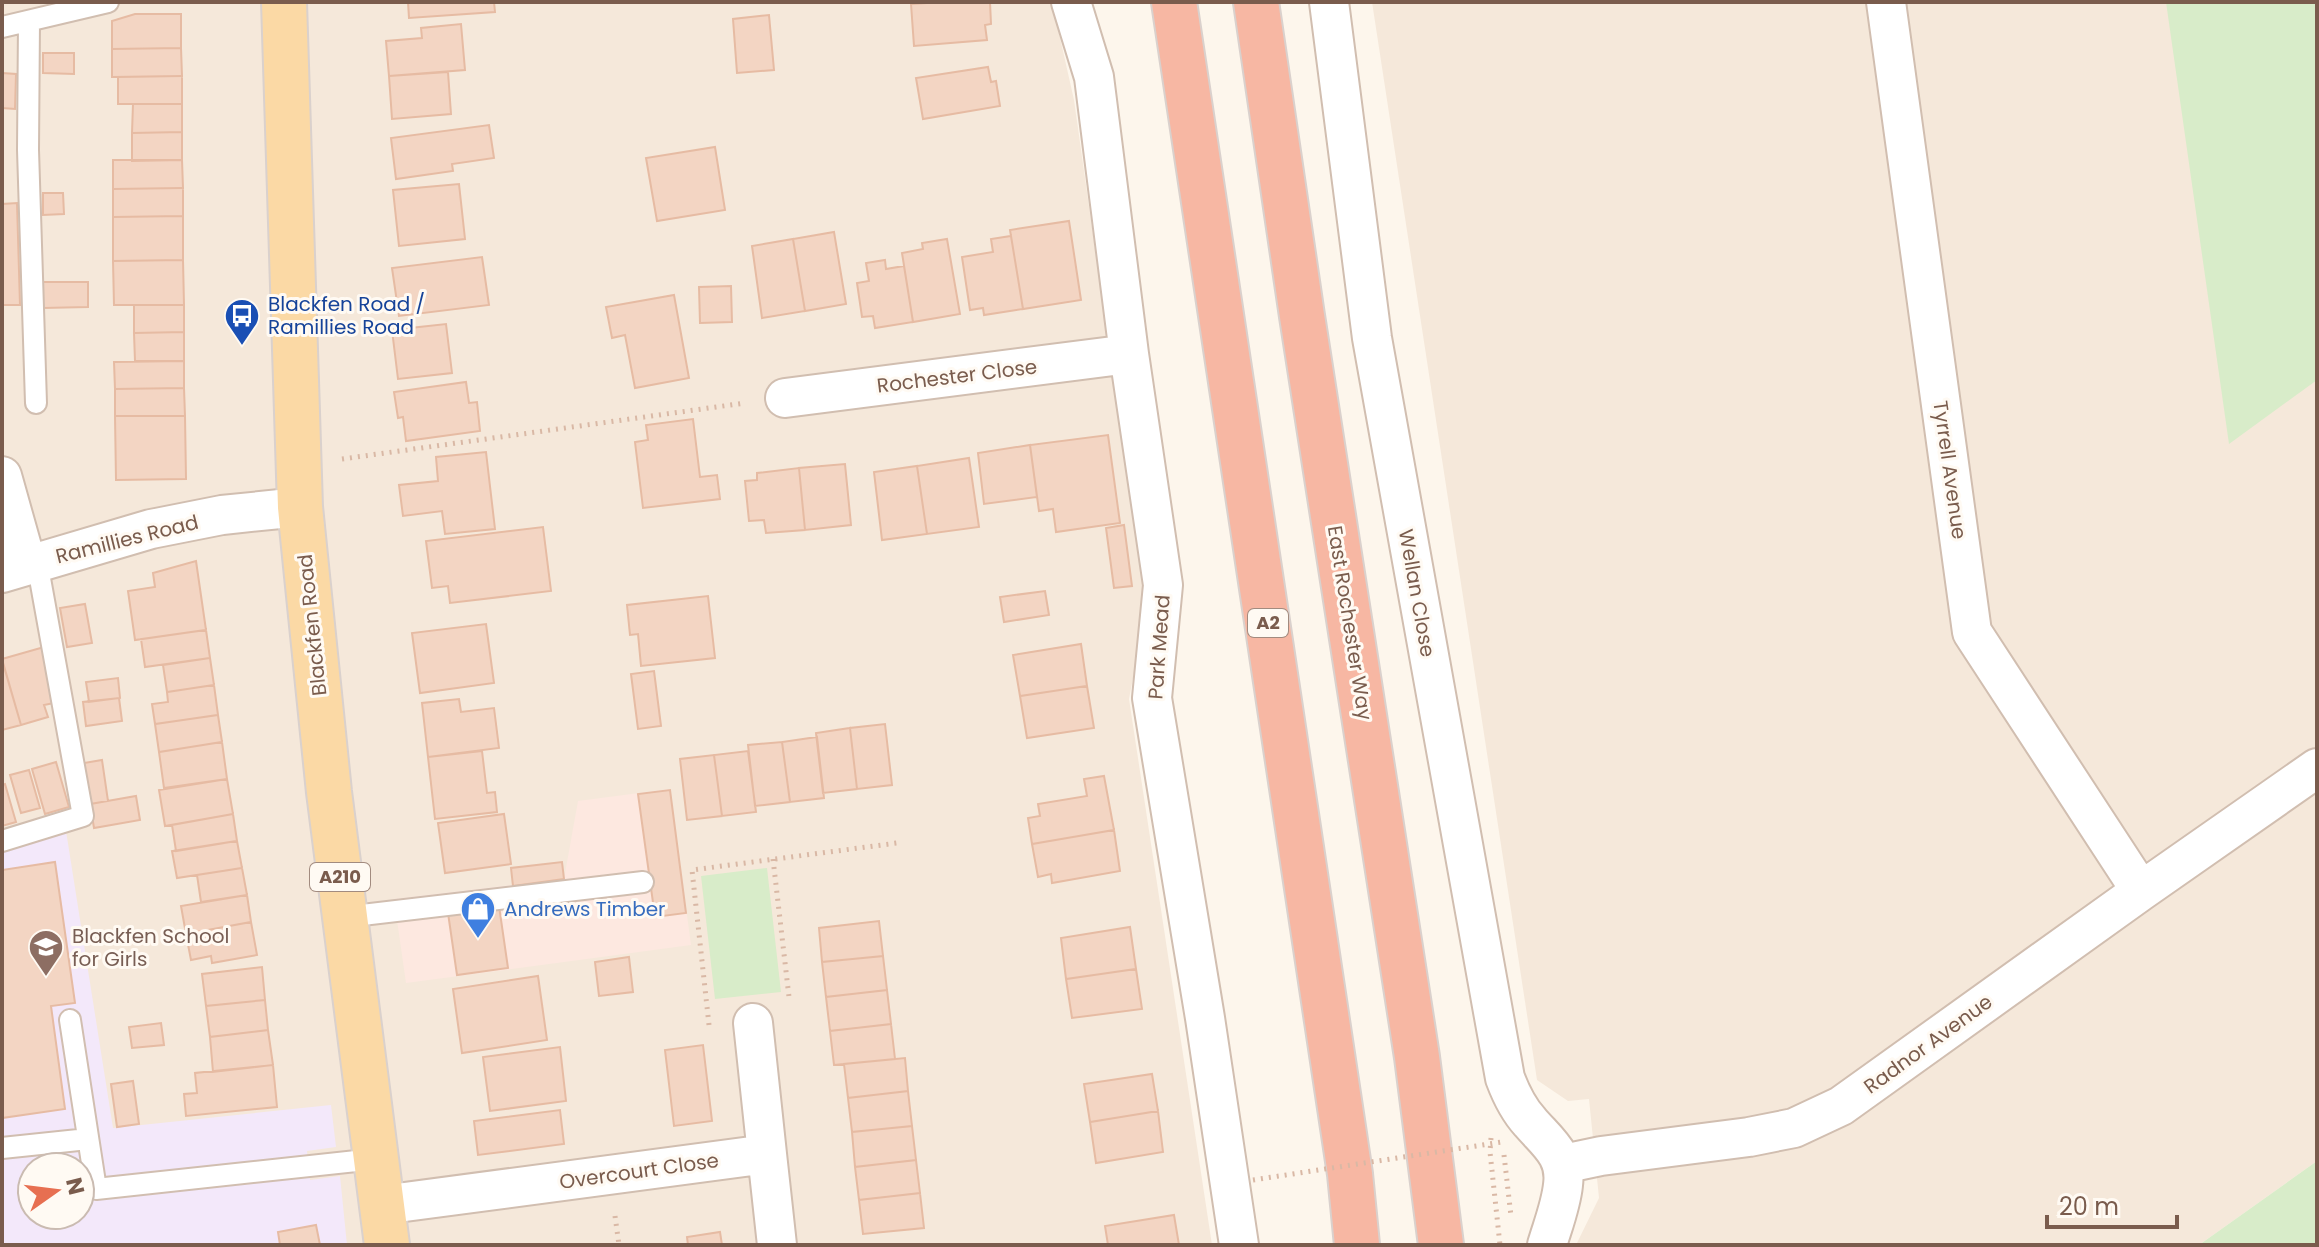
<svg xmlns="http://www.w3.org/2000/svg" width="2319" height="1247" viewBox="0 0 2319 1247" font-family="Poppins,sans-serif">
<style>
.residential{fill:#f5e8da;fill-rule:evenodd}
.commercial{fill:#fde8e0}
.education{fill:#f3e8fa;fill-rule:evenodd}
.green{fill:#d8ecc9}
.building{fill:#f3d5c3;stroke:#e6bba3;stroke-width:2}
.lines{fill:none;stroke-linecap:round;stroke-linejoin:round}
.lane-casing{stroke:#d1beb0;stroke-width:24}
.street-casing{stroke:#d1beb0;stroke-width:42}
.primary-casing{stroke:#dad1cd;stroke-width:48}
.highway-casing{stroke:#dad1cd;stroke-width:48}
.path{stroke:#d9b8a5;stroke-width:5;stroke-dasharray:2 6;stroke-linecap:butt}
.lane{stroke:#fff;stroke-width:20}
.street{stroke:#fff;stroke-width:38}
.primary{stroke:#fbd9a5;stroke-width:44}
.highway{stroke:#f7b7a3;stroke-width:44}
.path-bridge{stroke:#d9b8a5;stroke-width:5;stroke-dasharray:2 6;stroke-linecap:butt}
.labels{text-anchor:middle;stroke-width:6;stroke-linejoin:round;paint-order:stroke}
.shield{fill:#fffaf3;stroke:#a28b7f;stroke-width:2}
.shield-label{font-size:18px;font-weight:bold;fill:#7a5c4d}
.transit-label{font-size:20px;fill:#164399;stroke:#fffaf3;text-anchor:start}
.street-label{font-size:20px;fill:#7a5c4d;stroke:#fffaf3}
.shop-label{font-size:20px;fill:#366cbe;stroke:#fffaf3;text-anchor:start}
.education-label{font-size:20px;fill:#785e54;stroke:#fffaf3;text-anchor:start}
</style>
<rect width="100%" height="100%" fill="#fdf6ec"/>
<!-- residential -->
<path class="residential" d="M2,2H1052L1074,100L1146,610L1129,699L1212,1245H2ZM32,1167H80V1215H32Z
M1372,2H2317V1161L2199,1245H1576L1599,1198L1589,1099L1568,1101L1537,1080Z"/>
<!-- commercial -->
<path class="commercial" d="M670,789L691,945L406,983L394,899L564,879L578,801Z"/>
<!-- education -->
<path class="education" d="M66,831L113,1128L331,1105L336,1147L307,1151L310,1180L340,1176L347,1245H2V850ZM32,1167H80V1215H32Z"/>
<!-- green -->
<path class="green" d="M2166,2H2317V380L2229,444Z
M767,868L781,992L715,999L701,876Z
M2317,1161V1245H2199Z"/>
<!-- building -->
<path class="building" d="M408,2H494L495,12L409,18Z
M943,2H990L991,24L985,25L987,40L914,46L911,4Z
M135,14H181V48L112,49V21Z
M769,15L774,70L737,73L733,19Z
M461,24L465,70L389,76L386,41L422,38L421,28Z
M181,48L182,76L112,77V49Z
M43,53H74V74L43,73Z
M988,67L991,82L996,81L1000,106L923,119L916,78Z
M448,72L451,114L392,119L389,76Z
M2,73L16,74L15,109L2,108Z
M182,76V104H118V77Z
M133,104H182V132L132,133Z
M489,125L494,158L452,164L453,171L396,179L391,138Z
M182,132V160L132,161V133Z
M715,147L725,210L657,221L646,158Z
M113,160H182L183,188L113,189Z
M459,184L465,239L399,246L393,190Z
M183,188V216L113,217V189Z
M43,193H63L64,214L43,215Z
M17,203L20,305H3L2,204Z
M183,216V260L113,261V217Z
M1069,221L1081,300L1023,309L1010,230Z
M834,232L846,304L805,311L793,239Z
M1011,236L1023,309L984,315L983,308L970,310L962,257L993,252L991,239Z
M793,239L805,311L762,318L752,246Z
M947,239L960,314L913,322L902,253L923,249L922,243Z
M482,257L489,305L399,316L392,268Z
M183,260L184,305H114L113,261Z
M885,260L886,269L904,266L913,322L875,328L873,316L862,317L857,283L869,281L866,263Z
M43,282H88V307L43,308Z
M731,286L732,322L700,323L699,287Z
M674,295L689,378L635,388L625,335L612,338L606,307Z
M134,305H184V332L134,333Z
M446,324L452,373L398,379L392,330Z
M184,332V361H135L134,333Z
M184,361V388L115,389L114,362Z
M466,382L469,403L477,402L480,431L406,441L403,417L398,418L394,392Z
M184,388L185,416H115V389Z
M115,416H185L186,479L116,480Z
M693,419L700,477L717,475L720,499L643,508L635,442L648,440L646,425Z
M1108,435L1120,523L1056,532L1053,509L1039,511L1030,445Z
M1030,445L1037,497L984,504L978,453Z
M486,452L495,529L445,534L442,511L403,516L399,485L438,481L436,457Z
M969,458L979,527L927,534L917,466Z
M845,464L851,525L805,530L799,468Z
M917,466L927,534L882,540L874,472Z
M799,468L805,530L766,533L764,520L749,521L745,481L757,480V473Z
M1124,525L1132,586L1114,588L1106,528Z
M543,527L551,591L450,603L448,586L432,588L426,541Z
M196,561L206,630L135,640L128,591L155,587L153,573Z
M1045,591L1049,615L1004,622L1000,597Z
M708,596L715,658L641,666L638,634L630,635L627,605Z
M85,604L92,643L67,647L60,608Z
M486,624L494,683L420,693L412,633Z
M206,630L210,658L145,667L141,639Z
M1081,644L1087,686L1020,696L1013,655Z
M44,647L54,703L44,705L48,717L21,725L2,659Z
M210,658L214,685L167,692L163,665Z
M2,660L21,725L2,730Z
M654,671L661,726L638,729L631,674Z
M118,678L120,698L89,702L86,682Z
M214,685L218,715L155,724L152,704L168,702L167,692Z
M1087,686L1094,728L1027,738L1020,696Z
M119,698L122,721L86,726L83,702Z
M459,699L461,712L494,708L499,748L428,757L422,703Z
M218,715L222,742L159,752L155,724Z
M885,724L892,785L857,789L850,728Z
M850,728L857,789L823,793L816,733Z
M817,737L824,798L790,802L782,742Z
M222,742L227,779L164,788L159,752Z
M782,742L790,802L755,806L748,745Z
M482,751L487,793L495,792L497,812L435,819L428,757Z
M748,751L756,812L722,816L714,755Z
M714,755L722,816L687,820L680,759Z
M102,760L108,801L90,804L84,763Z
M56,762L69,807L45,814L32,769Z
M29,770L40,808L21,813L10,775Z
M1104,776L1114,830L1032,844L1028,818L1040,816L1038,804L1087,796L1084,779Z
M227,779L233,814L165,826L159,790Z
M5,784L16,822L2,826V785Z
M670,790L686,913L655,917L638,794Z
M136,796L140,820L94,828L90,804Z
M233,814L237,841L176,851L172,825Z
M504,814L511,864L445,873L438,823Z
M1114,830L1120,871L1052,883L1051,874L1038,877L1032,844Z
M237,841L242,868L177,878L172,851Z
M55,862L75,1003L51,1006L65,1109L2,1118V870Z
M562,862L564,879L513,886L511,868Z
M242,868L247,895L201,902L197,875Z
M247,895L251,922L186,934L181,906Z
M499,906L508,968L457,975L448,913Z
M879,921L883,956L822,962L819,928Z
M251,922L257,955L212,963L211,956L191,960L186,934Z
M1130,927L1136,969L1066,979L1061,938Z
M883,956L887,990L826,997L822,962Z
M629,957L633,992L599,996L595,962Z
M262,967L265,1000L206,1006L202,974Z
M1136,969L1142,1009L1072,1018L1066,979Z
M538,976L547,1040L462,1053L453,989Z
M887,990L891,1024L830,1031L826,997Z
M265,1000L268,1030L210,1037L206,1006Z
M161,1023L164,1045L132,1048L129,1027Z
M891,1024L895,1059L834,1065L830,1031Z
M268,1030L273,1065L213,1072L210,1037Z
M703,1045L712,1121L674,1126L665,1050Z
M560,1047L566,1101L490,1111L483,1057Z
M905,1058L908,1091L848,1098L844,1064Z
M273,1065L277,1107L186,1116L184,1094L197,1093L195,1073Z
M1152,1074L1158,1111L1090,1122L1084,1084Z
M133,1081L139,1124L117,1127L111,1084Z
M908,1091L912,1126L852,1132L848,1098Z
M560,1110L564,1144L478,1155L474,1121Z
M1158,1111L1163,1152L1096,1163L1090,1122Z
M912,1126L916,1160L855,1167L852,1132Z
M916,1160L920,1193L859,1200L855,1167Z
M920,1193L924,1228L863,1234L859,1200Z
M1174,1215L1179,1245H1108L1105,1226Z
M316,1225L320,1245H280L278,1232Z
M720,1232L722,1245H688L687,1237Z"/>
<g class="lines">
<defs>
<path id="lane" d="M29,21L28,150L36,403
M2,27L108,2
M2,841L83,816L37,562
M345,917L643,882
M70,1020L96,1189L375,1159
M2,1148L88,1139"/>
<path id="street" d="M1071,2L1094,77L1129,354L1163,585L1152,698L1205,1018L1239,1245
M1329,2L1372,338L1505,1078C1511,1094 1518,1109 1530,1122C1547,1142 1567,1155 1563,1185C1561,1205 1553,1225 1547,1245
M1886,2L1972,632L2141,891
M785,398L1129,354
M2,476L27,565
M2,573L151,529L222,515L300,507
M767,1154L777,1245
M1563,1164L1601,1156L1749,1137L1794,1128L1841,1106L2141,891L2317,768
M382,1205L767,1154L753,1023"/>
<path id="primary" d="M284,2L300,507L329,792L387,1245"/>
<path id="highway" d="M1174,2L1350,1174L1357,1245
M1256,2L1302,316L1417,1057L1441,1245"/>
</defs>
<!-- lane casing -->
<use href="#lane" class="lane-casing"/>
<!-- street casing -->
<use href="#street" class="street-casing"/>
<!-- primary casing -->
<use href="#primary" class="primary-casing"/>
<!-- highway casing -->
<use href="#highway" class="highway-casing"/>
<!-- path -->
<path class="path" d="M342,459L745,403
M773,859L789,997L785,999
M709,1025L692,870L897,843
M1491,1138L1490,1152L1500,1245
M1504,1155L1511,1216
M615,1216L619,1245"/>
<!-- lane -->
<use href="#lane" class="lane"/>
<!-- street -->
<use href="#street" class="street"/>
<!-- primary -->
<use href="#primary" class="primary"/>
<!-- highway -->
<use href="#highway" class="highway"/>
<!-- path-bridge -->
<path class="path-bridge" d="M1253,1180L1502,1142"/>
</g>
<!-- icons -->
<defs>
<symbol id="bus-pin" viewBox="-11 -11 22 30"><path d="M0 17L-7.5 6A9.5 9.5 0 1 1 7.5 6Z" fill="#1a4fb4" stroke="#fffaf3"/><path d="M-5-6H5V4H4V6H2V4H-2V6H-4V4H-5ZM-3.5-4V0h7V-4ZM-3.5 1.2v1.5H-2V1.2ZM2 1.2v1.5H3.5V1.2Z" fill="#fff"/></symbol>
<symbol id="shop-pin" viewBox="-11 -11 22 30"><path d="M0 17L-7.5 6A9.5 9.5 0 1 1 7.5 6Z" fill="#3f7fe0" stroke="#fffaf3"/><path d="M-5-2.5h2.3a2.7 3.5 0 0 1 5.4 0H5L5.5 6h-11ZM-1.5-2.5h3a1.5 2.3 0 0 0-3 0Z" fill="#fff"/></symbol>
<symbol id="school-pin" viewBox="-11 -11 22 30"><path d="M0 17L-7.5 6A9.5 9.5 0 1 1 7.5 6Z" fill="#8d6e63" stroke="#fffaf3"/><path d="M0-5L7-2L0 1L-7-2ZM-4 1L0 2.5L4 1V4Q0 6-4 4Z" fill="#fff"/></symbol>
</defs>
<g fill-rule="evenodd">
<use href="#bus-pin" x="222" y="296" width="40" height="54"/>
<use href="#shop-pin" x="458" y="889" width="40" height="54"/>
<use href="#school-pin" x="26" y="927" width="40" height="54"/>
</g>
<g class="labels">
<!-- shield labels -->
<g class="shield">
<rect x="1248" y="609" width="40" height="28" rx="6"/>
<rect x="310" y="863" width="60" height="28" rx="6"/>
</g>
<g class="shield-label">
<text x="1268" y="629">A2</text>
<text x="340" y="883">A210</text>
</g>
<!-- transit labels -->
<g class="transit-label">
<text x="268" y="311">Blackfen Road /<tspan x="268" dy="23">Ramillies Road</tspan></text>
</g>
<!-- street labels -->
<g class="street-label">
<text transform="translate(957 376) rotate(-7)" y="7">Rochester Close</text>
<text transform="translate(1950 470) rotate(82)" y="7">Tyrrell Avenue</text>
<text transform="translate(127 539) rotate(-14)" y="7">Ramillies Road</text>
<text transform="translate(1417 593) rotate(80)" y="7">Wellan Close</text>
<text transform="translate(1350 623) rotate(81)" y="7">East Rochester Way</text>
<text transform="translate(312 625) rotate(-96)" y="7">Blackfen Road</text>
<text transform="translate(1159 647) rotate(-86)" y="7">Park Mead</text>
<text transform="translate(1928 1044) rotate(-36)" y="7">Radnor Avenue</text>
<text transform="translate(639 1171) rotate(-8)" y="7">Overcourt Close</text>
</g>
<!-- shop labels -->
<g class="shop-label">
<text x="504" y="916">Andrews Timber</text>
</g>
<!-- education labels -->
<g class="education-label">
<text x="72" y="943">Blackfen School<tspan x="72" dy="23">for Girls</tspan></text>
</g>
</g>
<!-- border -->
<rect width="2319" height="1247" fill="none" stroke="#7a5c4d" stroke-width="8"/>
<!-- north arrow -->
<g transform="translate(56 1191) rotate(76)"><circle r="38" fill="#fffaf3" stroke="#cabbb1" stroke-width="2"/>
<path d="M0-6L14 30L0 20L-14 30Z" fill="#e76f51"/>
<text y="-12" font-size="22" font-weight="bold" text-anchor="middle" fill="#7a5c4d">N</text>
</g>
<!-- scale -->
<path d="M2047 1215v12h130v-12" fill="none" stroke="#7a5c4d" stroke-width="4"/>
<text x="2059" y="1215" font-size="24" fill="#7a5c4d" stroke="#fffaf3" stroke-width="6" paint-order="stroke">20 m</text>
</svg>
